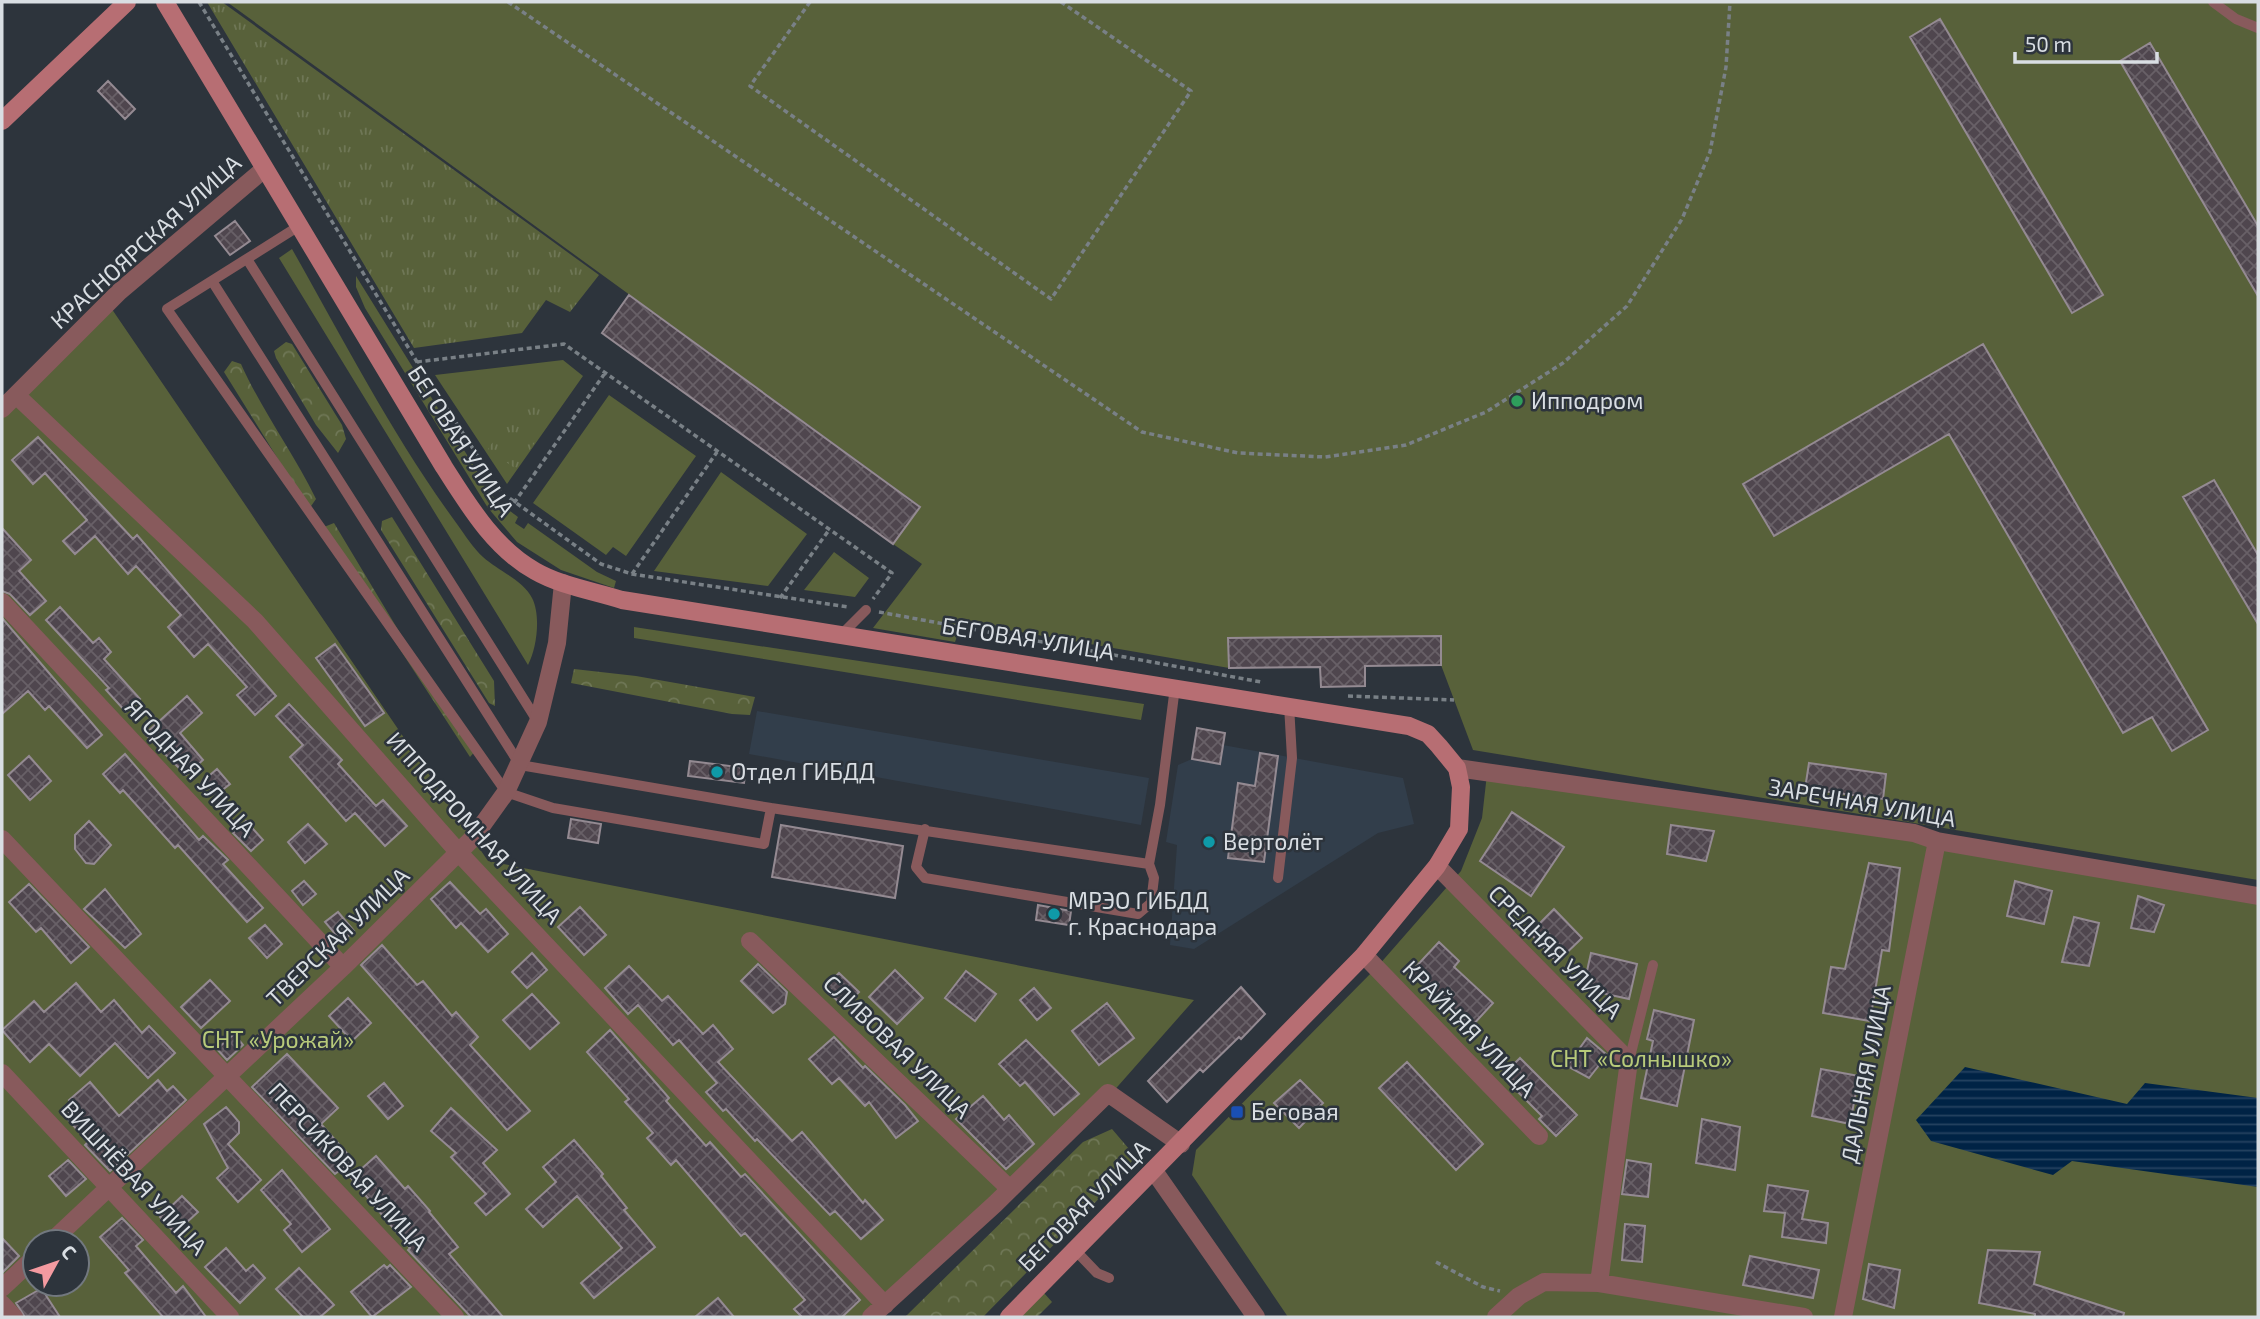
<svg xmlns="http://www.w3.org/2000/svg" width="2260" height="1319" viewBox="0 0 2260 1319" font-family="'Exo 2',sans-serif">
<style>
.built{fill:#323e4b}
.green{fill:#58613a;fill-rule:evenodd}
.forest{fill:url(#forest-crowns)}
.park{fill:url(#park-tufts)}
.water{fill:url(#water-rules)}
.building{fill:url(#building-cross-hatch);stroke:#948a92;stroke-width:2}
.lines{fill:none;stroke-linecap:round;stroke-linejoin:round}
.path{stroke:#798086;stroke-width:3.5;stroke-dasharray:5 3.5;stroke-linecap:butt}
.lane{stroke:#885a5c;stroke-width:10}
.street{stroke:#885a5c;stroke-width:18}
.secondary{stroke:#b76e73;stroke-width:18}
.leisure-dot{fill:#2e9e5b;stroke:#2d343c;stroke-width:2.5}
.culture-dot{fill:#0f9aa8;stroke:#2d343c;stroke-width:2.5}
.transit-dot{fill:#1a4fb4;stroke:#2d343c;stroke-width:2.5}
.labels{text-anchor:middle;stroke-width:5;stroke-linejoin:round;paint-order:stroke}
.street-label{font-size:23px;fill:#d9dee3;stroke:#2d343c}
.poi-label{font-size:23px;fill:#d9dee3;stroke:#2d343c;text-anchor:start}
.park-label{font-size:23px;fill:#b8ca7a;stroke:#2d343c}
</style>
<defs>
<pattern id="forest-crowns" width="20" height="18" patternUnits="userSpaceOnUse" patternTransform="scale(1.75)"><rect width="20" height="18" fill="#58613a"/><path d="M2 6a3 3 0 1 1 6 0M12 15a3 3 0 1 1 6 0" fill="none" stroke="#6f7756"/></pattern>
<pattern id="park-tufts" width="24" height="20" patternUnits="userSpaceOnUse" patternTransform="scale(1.75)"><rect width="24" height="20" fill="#58613a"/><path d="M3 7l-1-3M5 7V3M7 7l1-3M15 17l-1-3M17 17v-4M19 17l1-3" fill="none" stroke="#6f7756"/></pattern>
<pattern id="water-rules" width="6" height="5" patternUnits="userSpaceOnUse" patternTransform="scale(1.75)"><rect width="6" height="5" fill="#002345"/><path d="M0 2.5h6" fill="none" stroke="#254260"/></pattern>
<pattern id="building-cross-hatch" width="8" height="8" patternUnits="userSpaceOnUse" patternTransform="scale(1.75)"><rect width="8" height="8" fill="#4f464e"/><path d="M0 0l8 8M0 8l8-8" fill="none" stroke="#686067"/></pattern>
</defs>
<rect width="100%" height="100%" fill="#2d343c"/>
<!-- built -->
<path class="built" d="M757,711L1149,778L1141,825L749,754Z
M1223,745L1403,778L1414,824L1378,833L1194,949L1170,945L1177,845L1166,842L1178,765L1192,759L1220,764Z"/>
<!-- green -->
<path class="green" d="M227,2H2258V880L1473,750L1441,665L1440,636L1229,638V668L962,622L955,642L873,628L922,564L893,544L920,506Z
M292,249C344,341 394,438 457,524C465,535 473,548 483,557C497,570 523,580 532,598C541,615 537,648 528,665L279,258Z
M356,276L495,500L518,517L515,523L524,529L528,523L597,572L616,581L614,588L561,570L517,542L488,508L365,308L356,287Z
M105,299L488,861L1194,1000L1111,1094L876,1317H2V400ZM35,1242H77V1284H35Z
M563,360L583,376L507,484L435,375Z
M609,395L696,456L626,556L613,547L606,555L533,503Z
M721,472L807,534L768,586L654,571Z
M834,552L869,578L855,597L804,590Z
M634,627L1144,704L1141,720L634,638Z
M1487,774L1906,836L2258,897V1317H1288L1192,1175L1196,1150L1378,966L1461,871L1482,818Z"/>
<!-- forest -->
<path class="forest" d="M286,342L292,344L342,425L346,439L338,453L316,425L276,358L274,351Z
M232,361L241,364C262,411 293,452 316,499L309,509L224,372Z
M392,517L494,681L495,706L489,703L381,530L382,521Z
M334,523L415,658L477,749L470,757L349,571L324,527Z
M574,669L636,676L755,697L750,715L732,714L571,683Z
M1112,1129L1135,1156L1125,1172L983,1317H905L1083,1142Z
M1044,1293L1052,1302L1037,1317H1021Z"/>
<!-- park -->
<path class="park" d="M207,2H222L599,275L570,312L546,300L522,333L414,348Z
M532,386L561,406L516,469L488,449Z"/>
<!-- water -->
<path class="water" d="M1965,1067L2127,1104L2145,1083L2258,1098V1187L2072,1161L2053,1175L1931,1141L1916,1120Z"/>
<!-- building -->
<path class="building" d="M1940,19L2103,295L2072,313L1910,37Z
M2150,43L2258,226V296L2120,61Z
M108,81L135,109L125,119L98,91Z
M235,221L250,241L230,255L215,236Z
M629,295L920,507L893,544L602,333Z
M1983,344L2208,730L2172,751L2152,717L2123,733L1949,434L1774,536L1743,484Z
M38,437L133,539L137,535L276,696L255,715L237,695L247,687L208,644L194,657L168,627L181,615L136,566L128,574L95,536L75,554L63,541L87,520L45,473L33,484L12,460Z
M2214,480L2258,555V624L2183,497Z
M2,528L31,560L19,571L46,601L30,615L10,594L2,591Z
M60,607L93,643L99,638L111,652L104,659L140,699L126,712L106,690L109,688L46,620Z
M2,618L102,735L87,748L49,706L45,710L28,691L2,714Z
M1441,636V665L1365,666V686L1321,687L1320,667L1229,668L1228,638Z
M335,644L384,713L365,726L316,658Z
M187,696L202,713L180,733L203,760L186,775L145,734Z
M289,704L342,760L338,764L376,806L383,800L407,826L385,846L355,813L346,821L290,757L303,745L276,716Z
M1197,728L1225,733L1220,764L1192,759Z
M1260,753L1278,756L1264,862L1228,858L1238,783L1255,786Z
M125,754L199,840L203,836L228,860L223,864L263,908L247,922L178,845L175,848L123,790L120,793L103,774Z
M29,756L51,781L30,800L8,775Z
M690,761L746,768L744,783L688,776Z
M1809,763L1886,774L1883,799L1805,789Z
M217,769L230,784L216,795L203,781Z
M1512,812L1564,847L1531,896L1480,861Z
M571,819L601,824L598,843L568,838Z
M89,821L111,845L94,864L86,863L75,849V835Z
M246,821L263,840L251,851L233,833Z
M308,824L327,844L305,863L288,842Z
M781,825L903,846L895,898L772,877Z
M1671,825L1714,831L1706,861L1667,854Z
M1869,863L1900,868L1889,951L1882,950L1870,1021L1823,1013L1831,967L1845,969Z
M304,881L316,894L303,905L292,891Z
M2015,881L2052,891L2044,924L2007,916Z
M450,882L480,914L486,909L508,934L488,952L461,923L456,928L431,899Z
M29,884L89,947L71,963L41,928L36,932L9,902Z
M105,889L141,934L125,948L84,909Z
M2138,896L2164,905L2154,932L2131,928Z
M1038,905L1071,911L1069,925L1036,920Z
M580,907L606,935L584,955L558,927Z
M1554,909L1582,938L1557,962L1530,933Z
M338,912L354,931L342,942L325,922Z
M2074,917L2099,923L2089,966L2062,962Z
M265,925L282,944L267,958L249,938Z
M1439,942L1459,961L1454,967L1493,1003L1471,1027L1411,972Z
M382,945L417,985L423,981L452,1016L456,1012L478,1037L470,1045L530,1111L507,1130L361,965Z
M532,953L547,970L527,988L512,972Z
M1591,953L1637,964L1629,999L1583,989Z
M758,964L787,992L785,1004L773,1013L741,981Z
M629,966L662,1001L668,996L703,1034L713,1025L733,1049L718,1062L792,1141L802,1132L863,1203L865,1200L883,1220L861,1239L835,1211L830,1215L757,1139L755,1141L726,1109L723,1111L706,1092L717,1083L679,1040L673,1045L638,1005L628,1014L605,988Z
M895,970L923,998L897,1024L869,997Z
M966,971L996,994L975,1021L945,998Z
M839,973L859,992L844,1007L824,988Z
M210,980L230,1001L201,1028L181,1007Z
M76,983L101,1012L114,1000L142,1033L149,1026L175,1053L148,1078L115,1043L80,1076L49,1044L30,1062L2,1030L34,1001L44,1012Z
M1241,987L1265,1014L1241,1039L1239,1037L1203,1072L1200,1069L1167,1102L1148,1081Z
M1034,988L1051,1008L1037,1020L1020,1000Z
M532,994L559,1023L530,1049L503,1020Z
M348,998L371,1023L352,1041L329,1016Z
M1107,1003L1134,1038L1099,1065L1072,1031Z
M1654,1010L1694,1020L1677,1106L1641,1098L1653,1041L1647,1039Z
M610,1030L669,1098L666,1101L706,1146L710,1142L741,1177L745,1174L860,1300L842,1317H802L794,1309L805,1300L745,1233L741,1236L676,1160L671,1165L647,1138L653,1133L625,1102L629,1099L587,1052Z
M234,1034L243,1045L227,1060L217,1049Z
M834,1037L863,1068L865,1066L905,1105L918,1121L896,1138L869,1102L865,1106L839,1078L832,1084L809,1059Z
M1587,1038L1607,1055L1589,1078L1567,1066Z
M1026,1040L1079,1094L1054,1115L1025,1082L1020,1086L999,1064Z
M287,1054L338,1108L321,1124L353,1160L335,1174L252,1087Z
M1520,1058L1577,1115L1556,1136L1539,1119L1542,1116L1502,1076Z
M1407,1062L1483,1144L1456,1170L1379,1088Z
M1821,1069L1859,1076L1850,1124L1812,1116Z
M158,1080L167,1091L173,1086L186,1100L110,1171L85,1145L88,1142L65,1116L75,1107L69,1100L90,1082L119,1116Z
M1300,1080L1323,1103L1299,1128L1274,1103Z
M384,1083L403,1106L388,1119L368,1096Z
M983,1096L1004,1120L1009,1115L1034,1144L1006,1169L956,1119Z
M226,1107L239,1122V1133L228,1144L261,1180L238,1202L217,1178L228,1168L204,1124Z
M451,1108L497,1150L483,1163L510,1194L486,1215L475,1203L486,1194L451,1157L456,1153L431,1131Z
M1702,1119L1740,1127L1735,1170L1696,1163Z
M574,1140L603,1174L601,1176L627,1208L624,1210L655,1247L594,1298L581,1283L622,1248L577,1196L543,1227L526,1209L556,1182L543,1167Z
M376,1156L405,1189L408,1186L430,1211L429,1212L458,1247L449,1254L503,1317H471L408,1250L410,1248L351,1178Z
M68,1160L86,1179L66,1196L49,1176Z
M1627,1160L1651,1164L1648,1197L1622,1194Z
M282,1170L330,1229L302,1252L284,1230L291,1224L261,1190Z
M1768,1185L1808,1191L1802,1219L1828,1223L1826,1243L1782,1237L1785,1213L1764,1211Z
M182,1196L198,1212L175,1233L160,1217Z
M122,1218L143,1240L136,1246L176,1293L183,1286L206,1317H163L125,1273L129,1270L100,1237Z
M1625,1224L1645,1226L1642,1262L1622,1260Z
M2,1238L19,1256L2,1273Z
M226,1248L246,1271L253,1265L265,1278L240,1303L205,1267Z
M1988,1250L2040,1252L2034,1284L2124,1313L2123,1317H2035V1314L1979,1303Z
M1750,1256L1819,1270L1813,1298L1743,1285Z
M1869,1264L1900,1270L1894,1308L1863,1299Z
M384,1265L387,1268L390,1265L411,1287L372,1317L351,1292Z
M299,1268L334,1305L320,1317H303L276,1289Z
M42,1288L47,1297L60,1317H25L16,1303Z
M718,1298L734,1317H695Z"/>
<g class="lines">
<!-- path -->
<path class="path" d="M199,2L417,362L501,492L601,564L632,574L848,607
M508,2L1142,432L1238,453L1325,457L1406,445L1486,412L1563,363L1627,306L1682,219L1710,152L1726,67L1730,2
M810,2L750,86L1051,299L1191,91L1061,2
M417,362L564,344L892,573L873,599
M514,503L605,373
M632,574L717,452
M780,598L829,530
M879,612L1261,682
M1348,696L1454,700
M1436,1262L1483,1287L1500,1291"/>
<!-- lane -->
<path class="lane" d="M2213,2L2236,19L2258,28
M299,226L167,309L506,792L553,808L764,844L771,808
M247,259L538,722
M212,281L520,765L771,808L1149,864L1160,805L1175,687
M842,634L866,610
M925,829L916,867L925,878L1138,914L1151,903L1154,878L1149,864
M1278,878L1292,758L1289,705
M1629,1061L1653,965
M1075,1250L1097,1273L1109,1278"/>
<!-- street -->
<path class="street" d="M16,395L255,621L460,854L885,1305
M2,409L119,292L263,170
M2,602L343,967
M1457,768L1914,833L1937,841L2258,896
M2,839L455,1317
M1437,866L1629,1061L1599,1283
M750,941L1010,1189
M1364,955L1539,1136
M2,1073L230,1317
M1154,1171L1256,1317
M51,1242L343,967L473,838L506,792L538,722L557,643L563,583
M2,1288L35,1257
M2,1304L14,1317
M871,1317L995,1204L1108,1093L1181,1144
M1496,1317L1519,1296L1544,1282L1599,1283L1804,1317
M1843,1317L1937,841"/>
<!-- secondary -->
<path class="secondary" d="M165,2L444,467C469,506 494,548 535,571C561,586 594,591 622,600L1409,726L1428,734L1439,746L1457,768L1461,787L1459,829L1437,866L1364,955L1009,1317
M2,121L127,2"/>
</g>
<!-- markers -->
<circle class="leisure-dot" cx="1517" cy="401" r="7"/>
<g class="culture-dot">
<circle cx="717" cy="772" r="7"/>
<circle cx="1209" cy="842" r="7"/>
<circle cx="1054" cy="914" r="7"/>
</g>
<rect class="transit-dot" x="1230" y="1105" width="14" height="14" rx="3.5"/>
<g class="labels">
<!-- street labels -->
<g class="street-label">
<text transform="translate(146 242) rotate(-42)" y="8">КРАСНОЯРСКАЯ УЛИЦА</text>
<text transform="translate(461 441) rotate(57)" y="8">БЕГОВАЯ УЛИЦА</text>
<text transform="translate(1028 639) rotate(9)" y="8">БЕГОВАЯ УЛИЦА</text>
<text transform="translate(190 768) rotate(47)" y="8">ЯГОДНАЯ УЛИЦА</text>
<text transform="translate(1862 803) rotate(10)" y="8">ЗАРЕЧНАЯ УЛИЦА</text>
<text transform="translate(474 828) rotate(48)" y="8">ИППОДРОМНАЯ УЛИЦА</text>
<text transform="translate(338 937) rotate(-44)" y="8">ТВЕРСКАЯ УЛИЦА</text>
<text transform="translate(1555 952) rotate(45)" y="8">СРЕДНЯЯ УЛИЦА</text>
<text transform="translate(1469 1029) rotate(46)" y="8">КРАЙНЯЯ УЛИЦА</text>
<text transform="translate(897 1047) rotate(44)" y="8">СЛИВОВАЯ УЛИЦА</text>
<text transform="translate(1866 1074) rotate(-79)" y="8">ДАЛЬНЯЯ УЛИЦА</text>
<text transform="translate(348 1167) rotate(47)" y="8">ПЕРСИКОВАЯ УЛИЦА</text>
<text transform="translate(134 1178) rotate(47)" y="8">ВИШНЁВАЯ УЛИЦА</text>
<text transform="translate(1084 1206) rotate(-45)" y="8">БЕГОВАЯ УЛИЦА</text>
</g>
<!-- poi labels -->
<g class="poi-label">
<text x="1531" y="409">Ипподром</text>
<text x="731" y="780">Отдел ГИБДД</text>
<text x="1223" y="850">Вертолёт</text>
<text x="1068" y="909">МРЭО ГИБДД<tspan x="1068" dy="26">г. Краснодара</tspan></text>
<text x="1251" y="1120">Беговая</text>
</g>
<!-- park labels -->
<g class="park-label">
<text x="278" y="1048">СНТ «Урожай»</text>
<text x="1641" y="1067">СНТ «Солнышко»</text>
</g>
</g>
<!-- border -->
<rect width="2260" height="1319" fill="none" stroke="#d9dee3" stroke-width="7"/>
<!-- north arrow -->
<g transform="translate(56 1263) rotate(50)"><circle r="33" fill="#2d343c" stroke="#72787f" stroke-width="2"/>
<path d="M0-5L12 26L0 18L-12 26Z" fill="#f49aa0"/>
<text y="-10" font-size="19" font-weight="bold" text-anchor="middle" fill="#d9dee3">С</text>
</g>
<!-- scale -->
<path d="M2015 52v10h142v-10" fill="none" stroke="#d9dee3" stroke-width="3.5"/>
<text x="2025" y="52" font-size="21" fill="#d9dee3" stroke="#2d343c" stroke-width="5" paint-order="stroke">50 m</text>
</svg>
